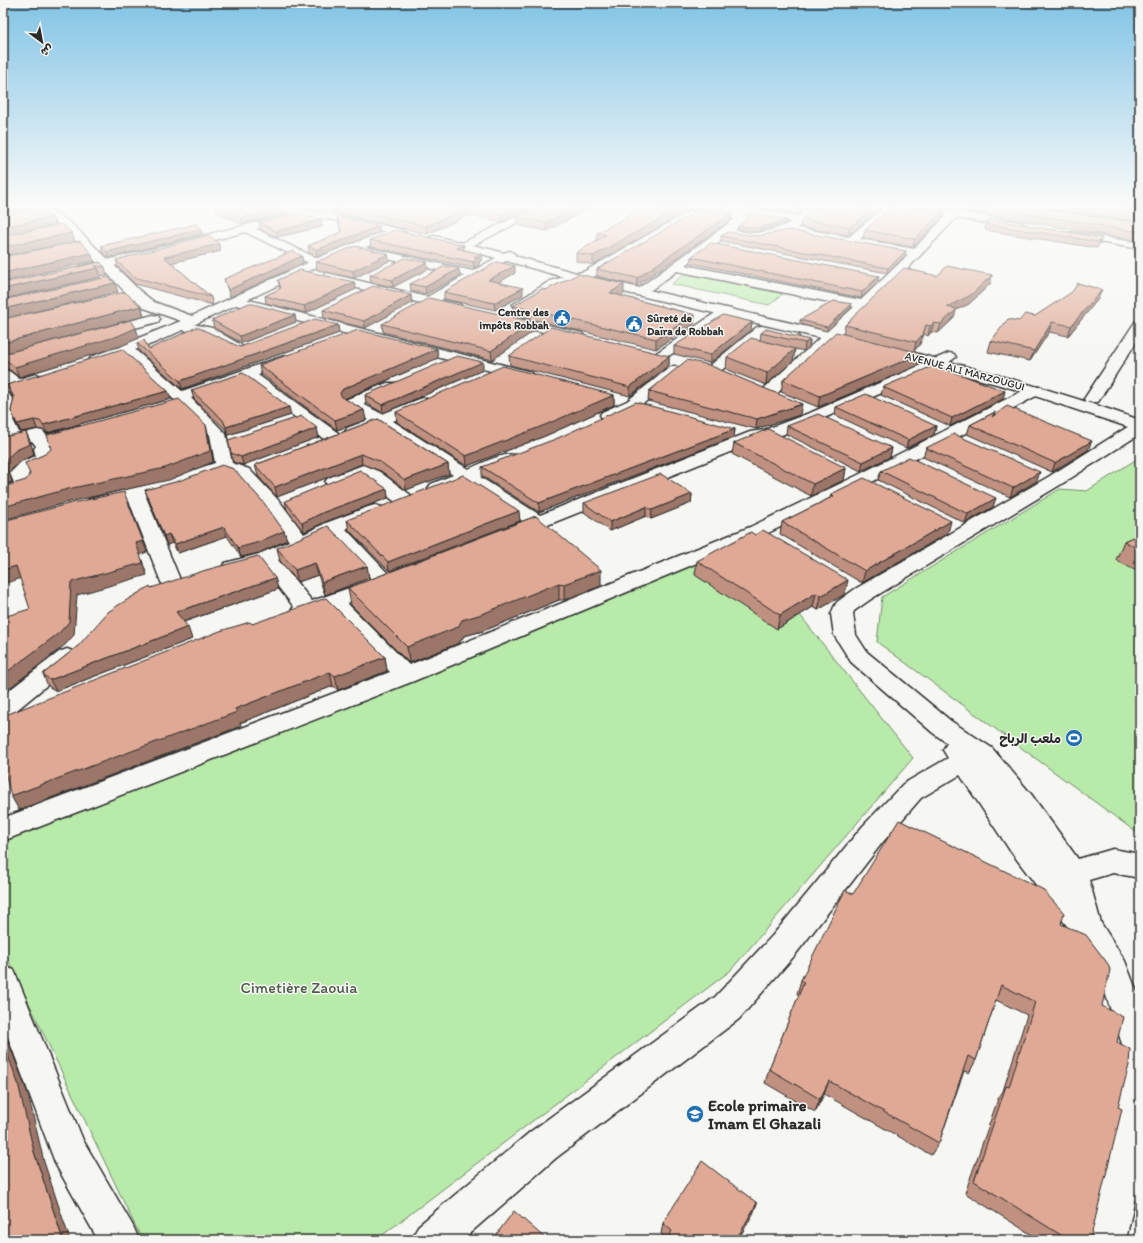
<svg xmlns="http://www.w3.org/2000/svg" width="1143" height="1243" viewBox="0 0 1143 1243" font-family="Itim,'Playpen Sans Arabic',sans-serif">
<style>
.green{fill:#b8eaaa;stroke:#728a6a}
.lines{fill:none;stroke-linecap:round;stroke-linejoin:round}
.street-casing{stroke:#2b2b2b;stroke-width:3}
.secondary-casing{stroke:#2b2b2b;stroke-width:3}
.street{fill:#f6f6f2;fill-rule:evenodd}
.secondary{fill:#f6f6f2;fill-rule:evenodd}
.wall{fill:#c09180;stroke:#2b2b2b}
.shaded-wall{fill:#9c7668;stroke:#2b2b2b}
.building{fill:#dfa995;stroke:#2b2b2b}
.labels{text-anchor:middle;stroke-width:3;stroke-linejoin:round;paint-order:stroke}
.far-poi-label{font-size:11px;font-weight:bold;fill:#2b2b2b;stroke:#f6f6f2;text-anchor:end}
.far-street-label{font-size:11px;fill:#2b2b2b;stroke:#f6f6f2}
.poi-label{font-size:13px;font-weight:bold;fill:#2b2b2b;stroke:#f6f6f2;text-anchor:end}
.near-park-label{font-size:16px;fill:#4e5b4b;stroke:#f6f6f2}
.near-poi-label{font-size:16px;font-weight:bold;fill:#2b2b2b;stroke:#f6f6f2;text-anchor:start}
</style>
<rect width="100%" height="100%" fill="#f6f6f2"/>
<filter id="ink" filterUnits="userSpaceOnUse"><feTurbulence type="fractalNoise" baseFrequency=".025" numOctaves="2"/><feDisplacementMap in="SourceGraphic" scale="8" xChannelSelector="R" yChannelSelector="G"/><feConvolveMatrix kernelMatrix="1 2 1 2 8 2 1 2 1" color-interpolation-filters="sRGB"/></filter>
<g filter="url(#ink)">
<!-- green -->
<path class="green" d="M686,273L783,294L769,305L671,284Z
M1140,457V835L877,642L882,597L1060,489L1087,491Z
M755,540L796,610L913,758L730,971L376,1240H142L3,949V836Z"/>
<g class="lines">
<defs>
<path id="street" d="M286,208L329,213L399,229L401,231L395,234L329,219L303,217L256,229L321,260L323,263L317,267L245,232L83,274L77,270L79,267C149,250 220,231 291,214L284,210Z
M534,208H546L468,248H460L458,246L460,244Z
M718,208H741L798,216L810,208H821L797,228L849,237L883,208H894L860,239L914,249L946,216L913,210L912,208H934L951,210L953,208H963L961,212L1019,222L1025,225L1019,228L956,218C898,280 837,340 773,397H761L759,394L761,391L854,307L677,271L651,290H641L640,287L735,219L712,214L696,216L593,277L559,286L524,308H514L512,305L550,281L585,271L690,211H712ZM737,213L791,222C786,226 761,234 754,233C748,233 741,231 735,230L749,218L748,216ZM788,233L908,255L861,300L685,265L728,235L757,240L773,235Z
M1072,232L1140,243V249L1068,237L1066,235L1068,233Z
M360,246L473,271L506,252L510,251L516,255L441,300L460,304L462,307L460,310L455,311L323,280L321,277L327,273L427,297L464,276L356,252L354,250Z
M237,297L531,372L534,375L531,378L526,380L232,304L230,301Z
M726,308L731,309L733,312L731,315L664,359H654L652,356L721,309Z
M153,315L158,316L160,319L158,322L104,336L99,335L97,332L99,329Z
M506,315L582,333L584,336L582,339L577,340L501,322L499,319L501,316Z
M1140,321V336L1100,399L1098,402H1086L1084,399L1135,322Z
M183,322L212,328L241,345L243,348L241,351H231L203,334L178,329L176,326L178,323Z
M762,326L797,334L799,337L797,340L792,341L765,335L718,373H708L705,370L708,367L757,327Z
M127,346L132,347L182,391L284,356H294L296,359L294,362L258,375L341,435L343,439L341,443L335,444L329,443L245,379L191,398L226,434L232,463L249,469L281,503L304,534L326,523L368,507L375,505L382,507L384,511L382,515L346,529L395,581C389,590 359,599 347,603L409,665L750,527L856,476L1030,387H1042L1044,390L1042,393L868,484L764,535L414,681L3,841V818L390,672L328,610L301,619L293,617L290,612L294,607L261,565L232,573L225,571L222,567L225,563L259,554L289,541L267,511L237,477L224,472L146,497L181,582L178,587L171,588L164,587L161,582L129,501L96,509L89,507L87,503L89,499L154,483L215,463L210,435L180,405L122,353L120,350L122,347ZM331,536L372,580L312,601L278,560Z
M949,353L954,354L956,357L944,366L824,418L774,438L760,440L515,538L508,536L505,532L508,528L524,522L465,483C454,488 443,495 431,492L428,488L431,484L453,475L380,427L359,436L353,437L347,436L345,432L347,428L368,420L345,406L343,403L345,400L387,383H397L400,386L397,389L363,404L382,414L417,400L423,398L429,400L431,403L429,406L393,421L468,469C482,464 501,452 515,455L518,459L515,463L480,477L540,515L750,432L764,430L812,412Z
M674,366L679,368L682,371L679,374C662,388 626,424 602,418L600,415L602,412L627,401L669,368Z
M3,369C11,371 19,378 24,385L21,388H11L3,382Z
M3,392L9,394L16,405L13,420L20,434L37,430L43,431L46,435L77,426L83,427L85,431L83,435L48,445L52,449L54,459C48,467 36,468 28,474L33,486L30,490L3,498V486L14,483L10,473L21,462L36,456L34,449L36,446L32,441L3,448V438L5,437L3,433Z
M1140,422V434L1060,485L871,599L854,611L853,614L856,635L867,652L951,721L992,748L1031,794L1078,859L1113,849L1140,854V878L1113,873L1089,880L1101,923L1125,961L1140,1000V1174L1126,1240H1086L1117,1115L1122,1044L1100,977L1076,938L1009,849L960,775L921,798L882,843L795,955L739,1019L556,1158L462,1240H412L418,1226L530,1132L715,997L773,935L862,827L903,784L948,758L943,750L947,743L933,733L851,662L834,635L831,614L834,607L837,602L855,589L1048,477L1134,423Z
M363,465L380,472L412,496L414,500L412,504L405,506L398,504L362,477L340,486L334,487L328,486L325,482L328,478Z
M67,649L75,652L78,657L75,662L12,714L3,717V695L59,652Z
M3,966L14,970L83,1140L133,1226L139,1240H98L56,1165L3,1024Z"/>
<path id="secondary" d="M38,208H49L73,225L140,291L154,302L192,316L331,252L391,229L403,230L405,232L403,234L396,235L330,261L157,342L96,364L91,363L89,360L91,357L181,321L144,308L130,297L65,229Z
M434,236L489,249L584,275L864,340L866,343L864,346L859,347L581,282L482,254L430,241L428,239L430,237Z
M891,347C975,368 1058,391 1140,420V431L1011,388L886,354L884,351L886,348Z
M36,374L41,376L44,379L41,382L3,394V384Z"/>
</defs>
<!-- street casing -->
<use href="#street" class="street-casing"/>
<!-- secondary casing -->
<use href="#secondary" class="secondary-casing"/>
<!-- street -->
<use href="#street" class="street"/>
<!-- secondary -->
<use href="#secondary" class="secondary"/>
</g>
<!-- wall -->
<path class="wall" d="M215,208H281L282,215L242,224L216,212Z
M334,208H356L361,209L363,208H531L502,222L469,215L427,234L335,213Z
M535,208H590L547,231L517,225L516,217Z
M749,208H808L798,214Z
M881,208L849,235L800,227L802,219Z
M940,208H952L950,209Z
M964,208H1038L1140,223V241L963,211Z
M1043,208H1140V222Z
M945,209L943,217L913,247L863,238L865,230Z
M689,210L593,265L576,261V253L597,240V233Z
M732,213L731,220L636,286L597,276V269Z
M337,216L379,226L380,232L317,257L309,253L308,246L341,232L338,223Z
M321,220L322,227L277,237L260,229L259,223Z
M787,223L759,231L738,229V226Z
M986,224L1102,238L1097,248L985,230Z
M201,229L202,234L108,258L103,252L101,246Z
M721,236H757L906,251L905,256L887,273L721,241Z
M370,240L464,250L481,254L482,260L479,262V265L474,268L371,247Z
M221,251L171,263L211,297L213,305L135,284L118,267L116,260Z
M388,254L389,261L354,278L317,270L316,262Z
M691,257L878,283L861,298L690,263Z
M100,262L105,267L107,276L100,275L101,277L3,299Z
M427,262L428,269L393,287L371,282L370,275Z
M303,263L230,297L224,279Z
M515,273L498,282L523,295L495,310L444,299V292Z
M992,275L990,284L969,304L956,310L954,318L938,333L931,332L928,336L924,334L920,344L914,351L920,354L917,366L818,407L781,392L783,380L843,334L845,325L937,276Z
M460,276L426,294L411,291L410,284Z
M278,280L354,282L356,289L306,313L266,303L265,296L280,289Z
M546,290L624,294L621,296L695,315L694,324L656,349L513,315V306Z
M411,295L412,303L365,328L324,318L323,310Z
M1098,299L1068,336L1049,332L1030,361L988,352L991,341L1019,321L1035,316Z
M851,308L827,331L800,324V320Z
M295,315L296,322L242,343L214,328L212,320Z
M752,322L751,330L710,363L674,354V346Z
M382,324L534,331L492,360L383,332Z
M338,325L339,333L182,389L139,351L137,343L149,349L240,347Z
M761,333L810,340L809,348L804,351L795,349L793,361L766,385L726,369L727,357L760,340Z
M139,338L121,346L19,377L10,370L3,368V354Z
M437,349L438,358L345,399L366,420L337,430L261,374L259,365Z
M509,356H669V365L630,396L510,365Z
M483,370L383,413L366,403L365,395Z
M7,385L171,399L47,433L43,430L37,429L21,432L11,411L14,399L10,393Z
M883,387L1003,399L950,426L881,395Z
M191,390L291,415L228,435L225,429L194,399Z
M649,391L800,415L756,429L648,401Z
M614,395V405L545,436L467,466L397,422L396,412Z
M836,407L936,426L934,435L906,448L835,415Z
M995,412L994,416L1088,450L1052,472L967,434L970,425Z
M378,419L448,464L449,474L406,490L381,471L362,464L277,497L258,476L255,465Z
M787,426L892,448L890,457L861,471L786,434Z
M735,429L734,437L539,512L482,476V467Z
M319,437L243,465L233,462L231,453Z
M734,443L846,468L844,480L811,496L732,454Z
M926,448L1037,481L1010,497L923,457Z
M881,471L993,507L965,523L878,480Z
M387,489L388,498L325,522L304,532L287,510L285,501Z
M145,490L284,531L287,540L259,553L241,557L227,536L178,553L172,543L167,545L148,499Z
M692,494L691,503L651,519L646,516L610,531L584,512V503Z
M831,494L948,533L862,583L780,534L782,522L830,498Z
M536,516L601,586L564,600H559L483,631L464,636L459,643L409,663L351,605L348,588Z
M347,520L520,521L389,571L349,530Z
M1140,534V573L1116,560L1124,541Z
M277,548L367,566L369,578L325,595L318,575L298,582L280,561Z
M697,561L845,594L818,610L813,607L777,629L695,575Z
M275,578L278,589L184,622L192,639L56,691L48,686L43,674L151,588Z
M252,624L385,657L387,671L338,690L333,686L240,723L241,726L19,810Z
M853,894L1061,924L1102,1006L1117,1042L1118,1107L1090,1240H1040L965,1193L998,1099L1003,1091L1027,1015L996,1000L976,1060L969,1073L964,1071L939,1143L931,1155L824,1094L815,1112L765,1083L769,1069L799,995L797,994L801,980Z
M757,1203L753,1214L667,1239L661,1234L663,1223Z"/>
<!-- shaded-wall -->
<path class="shaded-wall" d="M3,208H31L32,209L3,215Z
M281,208L282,215L242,224L241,218Z
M469,208V215L427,234L426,226Z
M515,208H531L502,222V214Z
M575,208H590L547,231L546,223Z
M680,208H708L689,210L593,265V256Z
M799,208H808L798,214Z
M874,208H881L849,235L850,227Z
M945,209L943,217L913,247L915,239Z
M732,213L731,220L636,286L637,278Z
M52,217L55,225L3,236V227Z
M321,220L322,227L277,237L276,231Z
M787,220V223L759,231L760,228Z
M379,226L380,232L317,257L316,250Z
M201,229L202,234L108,258L107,252Z
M72,233L75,242L3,256V247Z
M219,244L221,251L166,264L164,257Z
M464,245V251L456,248Z
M906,251L905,256L887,273L888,268Z
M91,253L94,261L3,282V273Z
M388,254L389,261L354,278L353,271Z
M481,254L482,260L479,262V265L474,268L473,262L474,257Z
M302,256L303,263L230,297L228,290Z
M427,262L428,269L393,287L392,280Z
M515,266V273L489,288L488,280Z
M98,268L101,277L3,299V289Z
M459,269L460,276L426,294L425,287Z
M992,275L990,284L969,304L956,310L954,318L938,333L947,307Z
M879,276L878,283L861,298L862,292Z
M354,282L356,289L306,313L304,306Z
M115,283L118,292L3,319V309Z
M624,284V294L610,302V293Z
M523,288V295L495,310L494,303Z
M1102,290L1098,299L1068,336L1071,326Z
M411,295L412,303L365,328L364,321Z
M852,304L851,308L827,331V327Z
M141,306L144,316L3,354V343Z
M295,315L296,322L242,343L240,336Z
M695,315L694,324L656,349V339Z
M534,322V331L492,360L491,351Z
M752,322L751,330L710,363V355Z
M1052,322L1049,332L1030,361L1034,351Z
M934,323L931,332L928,336L930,326Z
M338,325L339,333L182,389L180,381Z
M926,325L920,344L914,351L916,342Z
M136,328L139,338L121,346L19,377L15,367Z
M810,340L809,348L804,351L805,343Z
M437,349L438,358L344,399L342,402L340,393L343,389Z
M795,349L793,361L766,385L767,373Z
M920,354L917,366L818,407L820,396Z
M669,356V365L630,396V387Z
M483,362V370L383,413L382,405Z
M168,391L171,399L47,433L43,425Z
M1005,391L1003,399L950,426L952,418Z
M614,395V405L545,436L467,466L466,456Z
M802,404L800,415L756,429L757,419Z
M289,407L291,415L228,435L226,427Z
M364,410L366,420L337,430L335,420Z
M34,420L37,429L21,432L17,424Z
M206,425L209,436L213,462L169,480L73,501L3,520V507Z
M936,426L934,435L906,448L908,440Z
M317,428L319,437L243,465L241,457Z
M735,429L734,437L539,512V503Z
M26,432L31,443L34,455L21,461L9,472L12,482L3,485L4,461Z
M1092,441L1088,450L1052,472L1055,463Z
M892,448L890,457L861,471L863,462Z
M361,454L362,464L277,497L275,487Z
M448,464L449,474L406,490L405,480Z
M846,468L844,480L811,496L813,484Z
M1040,472L1037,481L1010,497L1013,488Z
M387,489L388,498L325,522L304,532L302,523L324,512Z
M692,494L691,503L651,519L652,510Z
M996,498L993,507L965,523L968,514Z
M646,507V516L610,531V522Z
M519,511L520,521L389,571L388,562Z
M951,521L948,533L862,583L865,571Z
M224,527L227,536L178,553L175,544Z
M284,531L287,540L259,553L241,557L238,548Z
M169,534L172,543L167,545L164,536Z
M143,541L147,552L140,555L147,575L77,595L74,635L65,645L3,693V675L71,582L136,543Z
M315,563L318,575L298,582L295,570Z
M16,566L22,578L3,584V570Z
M367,566L369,578L325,595L322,582Z
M601,570V586L564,600V584Z
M275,578L278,589L180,623L176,612Z
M848,580L845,594L818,610L821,596Z
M559,583V600L483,631L464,636L459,643L409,663L407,647L462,620Z
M816,593L813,607L777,629L780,615Z
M188,627L192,639L56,691L50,680Z
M385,657L387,671L338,690L335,676Z
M330,672L333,686L240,723L241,726L19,810L11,796Z
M3,1028L28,1094L44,1162L70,1240H63L34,1152L3,1042Z
M829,1081L824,1094L815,1112L820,1099Z
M757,1203L753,1214L738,1240H736Z"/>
<!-- building -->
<path class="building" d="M38,208L52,217L3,227V215Z
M218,208H281L241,218Z
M345,208H356L361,209L363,208H468L426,226Z
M470,208H515L502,214Z
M535,208H575L546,223L516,217Z
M643,208H680L593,256L576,253L606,235L597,233Z
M816,208H874L850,227L802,219Z
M890,208H936L945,209L915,239L865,230Z
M991,208H1038L1140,223V232Z
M1096,208H1140V214Z
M716,210L732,213L637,278L597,269L697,211Z
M298,213L321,220L276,231L259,223Z
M750,213L787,220L760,228L738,226L750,216Z
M337,216L379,226L316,250L308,246L342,232Z
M990,219L1102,238L1099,242L986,224Z
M62,224L72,233L3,247V236Z
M196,224L201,229L107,252L101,246Z
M395,230L464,245L456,248L481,254L474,257L479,258L473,262L370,240Z
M789,230L906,251L888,268L721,236L728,232L757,236Z
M209,235L219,244L164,257L211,297L133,277L116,260Z
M80,241L91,253L3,273V257Z
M711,243L879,276L862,292L691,257Z
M355,246L388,254L353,271L316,262Z
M293,251L302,256L228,290L224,279Z
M405,258L427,262L392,280L370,275Z
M100,262L105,267L95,266L98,268L3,289V283Z
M497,262L515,266L488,280L523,288L494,303L444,292Z
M445,266L459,269L425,287L410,284Z
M947,266L992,275L971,295L947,307L957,309L941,324L934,323L930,326L926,325L923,334L916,342L845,325L904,268L937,276Z
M300,270L354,282L304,306L265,296L281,288L278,280Z
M578,274L624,284L610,293L695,315L656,339L513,306L542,289L546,290Z
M108,277L115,283L3,309V300Z
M1078,283L1102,290L1071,326L1052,322L1034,351L991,341L1008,319L1019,321L1025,314L1035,316L1072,292Z
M373,286L411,295L364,321L323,310Z
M125,292L141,306L3,343V319Z
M429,298L534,322L491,351L382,324Z
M834,301L852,304L827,327L800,320Z
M249,303L295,315L240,336L212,320Z
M723,315L752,322L710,355L674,346Z
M315,319L338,325L180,381L137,343L144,340L149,349L197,327L240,347Z
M131,320L136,328L118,336L15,367L6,360L3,359V354Z
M551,327L669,356L630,387L509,356Z
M766,329L810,340L805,343L761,333Z
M358,330L437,349L343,389L340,393L342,397L364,410L335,420L259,365Z
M836,332L912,351L920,354L820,396L783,380Z
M751,338L795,349L767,373L727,357Z
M122,349L168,391L43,425L40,421L34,420L17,424L11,411L14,397L7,385Z
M457,356L483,362L382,405L365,395Z
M687,360L709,365L802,404L757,419L649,391Z
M935,365L1005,391L952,418L883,387Z
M503,366L614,395L545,425L466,456L396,412Z
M243,373L289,407L226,427L223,420L191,390Z
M866,394L936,426L908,440L836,407Z
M179,399L206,425L210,451L165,468L68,489L3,507V487L26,480L30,474L25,463L45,454L51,449L47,435Z
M636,402L735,429L539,503L482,467L558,438Z
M1007,406L1092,441L1055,463L970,425L995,412L992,417Z
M818,414L892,448L863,462L787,426Z
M302,416L317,428L241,457L231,453L228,440Z
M378,419L448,464L405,480L379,461L361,454L275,487L255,465Z
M768,429L846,468L813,484L734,443Z
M26,432L30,444L16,450L4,461L7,471L3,472V437Z
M954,434L1040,472L1013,488L926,448Z
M909,457L996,498L968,514L881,471Z
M222,465L234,469L264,503L284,531L256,543L238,548L224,527L175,544L169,534L164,536L145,490L179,481Z
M360,470L387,489L324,512L302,523L285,501Z
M661,474L692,494L652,510L646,507L610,522L584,503Z
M463,475L519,511L388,562L347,520Z
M864,478L951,521L865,571L782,522L834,496L831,494Z
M124,492L143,541L136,543L143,563L71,582L69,622L59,633L3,675V617L30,609L16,566L3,570V521L72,503Z
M536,516L601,570L564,584L559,583L482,614L462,620L458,627L407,647L348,588Z
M328,526L367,566L322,582L315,563L295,570L277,548Z
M763,530L848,580L821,596L816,593L780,615L697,561L751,532L755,535Z
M1140,534V550L1124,541Z
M258,556L275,578L176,612L188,627L50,680L43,674L78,646L108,612L117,606L150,586L151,588L206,570Z
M326,598L385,657L335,676L330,672L235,709L237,712L11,796L3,765V716L220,631L250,622L252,624Z
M899,820L1042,889L1064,913L1061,924L1086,935L1108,964L1110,970L1102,1006L1123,1017L1117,1042L1130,1049L1129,1065L1118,1107L1122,1109L1090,1240H1069L974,1181L1006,1086L1009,1087L1035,1002L1001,985L976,1060L968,1056L939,1143L829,1081L820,1099L769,1069L804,982L801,980L845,890L853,894Z
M3,1042L18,1083L34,1152L63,1240H3Z
M702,1161L757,1203L736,1240H667L672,1231L663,1223Z
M514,1211L547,1240H492Z"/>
</g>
<!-- sky -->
<linearGradient id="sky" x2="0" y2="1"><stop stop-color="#82c4e5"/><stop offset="0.54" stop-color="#fbfbf9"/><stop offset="1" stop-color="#fbfbf9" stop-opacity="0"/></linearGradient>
<rect width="1143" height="382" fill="url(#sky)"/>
<!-- icons -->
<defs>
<symbol id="civic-disc" viewBox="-11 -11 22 22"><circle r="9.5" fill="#1f6fb2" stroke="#f6f6f2"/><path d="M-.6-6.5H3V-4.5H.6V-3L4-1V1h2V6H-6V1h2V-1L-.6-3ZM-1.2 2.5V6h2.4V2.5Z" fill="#fff"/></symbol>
<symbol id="stadium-disc" viewBox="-11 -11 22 22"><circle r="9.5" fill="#1f6fb2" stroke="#f6f6f2"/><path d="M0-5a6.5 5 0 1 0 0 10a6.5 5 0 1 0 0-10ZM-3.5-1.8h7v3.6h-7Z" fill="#fff"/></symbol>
<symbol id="school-disc" viewBox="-11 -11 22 22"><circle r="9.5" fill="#1f6fb2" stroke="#f6f6f2"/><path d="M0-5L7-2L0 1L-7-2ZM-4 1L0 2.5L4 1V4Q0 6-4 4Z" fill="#fff"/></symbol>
</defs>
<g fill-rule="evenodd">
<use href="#civic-disc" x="552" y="308" width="20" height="20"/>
<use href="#civic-disc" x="624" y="314" width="20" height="20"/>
<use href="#stadium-disc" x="1064" y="728" width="20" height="20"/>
<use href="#school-disc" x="685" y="1104" width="20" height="20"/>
</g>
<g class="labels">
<!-- far-poi labels -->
<g class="far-poi-label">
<text x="549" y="316">Centre des<tspan x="549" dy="13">impôts Robbah</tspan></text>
<text x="647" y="322" text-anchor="start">Sûreté de<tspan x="647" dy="13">Daïra de Robbah</tspan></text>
</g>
<!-- far-street labels -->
<g class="far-street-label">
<text transform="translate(965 371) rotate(15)" y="4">AVENUE ALI MARZOUGUI</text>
</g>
<!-- poi labels -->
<g class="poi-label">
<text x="1061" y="743">ملعب الرباح</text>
</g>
<!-- near-park labels -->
<g class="near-park-label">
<text x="299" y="993">Cimetière Zaouia</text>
</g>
<!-- near-poi labels -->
<g class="near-poi-label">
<text x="708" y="1111">Ecole primaire<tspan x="708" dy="18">Imam El Ghazali</tspan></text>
</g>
</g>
<!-- margin -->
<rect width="1143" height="1243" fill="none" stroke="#f6f6f2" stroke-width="16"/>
<rect x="8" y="8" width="1127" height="1227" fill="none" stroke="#2b2b2b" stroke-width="1.5" filter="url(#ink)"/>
<!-- north arrow -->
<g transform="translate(42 42) rotate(148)" stroke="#f6f6f2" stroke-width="3" paint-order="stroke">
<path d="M0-3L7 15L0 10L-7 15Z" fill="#2b2b2b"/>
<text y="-6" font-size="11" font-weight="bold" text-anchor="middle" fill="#2b2b2b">ش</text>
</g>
</svg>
